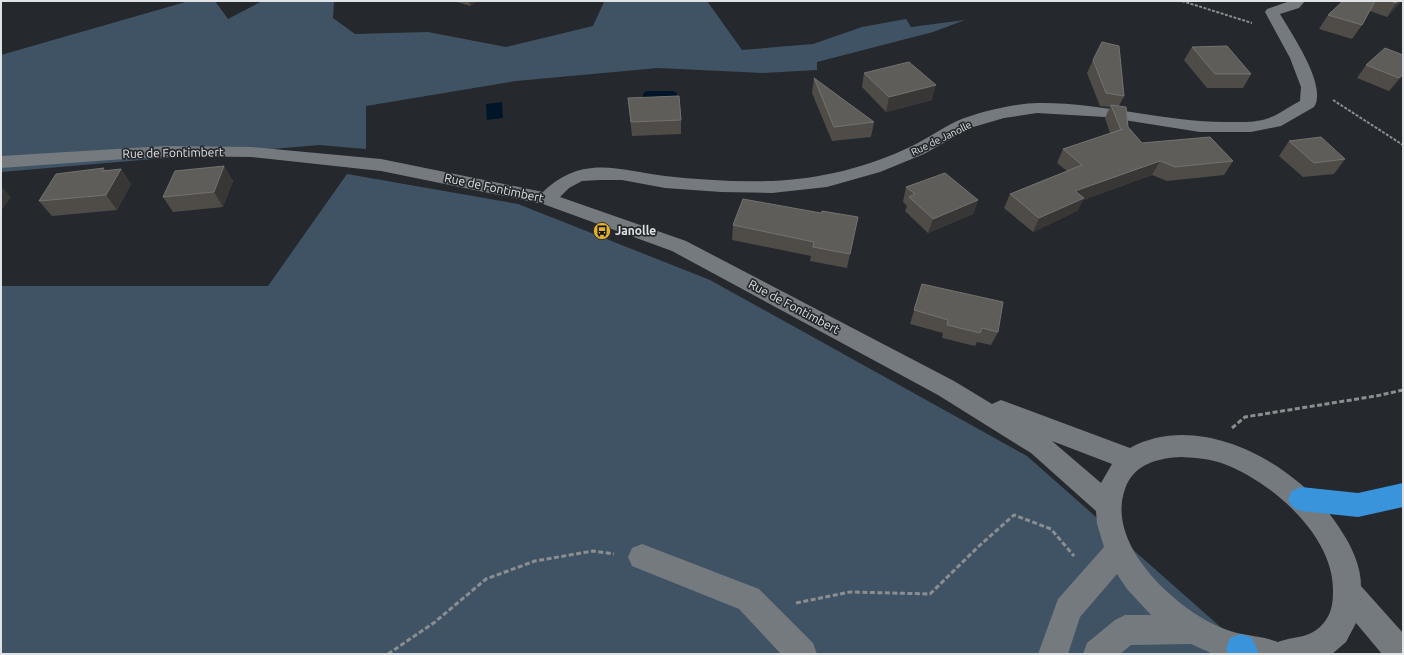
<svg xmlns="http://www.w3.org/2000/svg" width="1404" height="655" viewBox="0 0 1404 655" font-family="Ubuntu,sans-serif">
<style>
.green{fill:#405364}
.water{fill:#001628}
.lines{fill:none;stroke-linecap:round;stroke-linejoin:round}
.path-far1{stroke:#8a8e91;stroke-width:2;stroke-dasharray:3 1.5;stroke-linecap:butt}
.path{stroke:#8a8e91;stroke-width:3;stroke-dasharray:5 2.5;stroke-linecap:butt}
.minor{fill:#757a7f;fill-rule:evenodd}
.highway{fill:#3994db;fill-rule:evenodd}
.wall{fill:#4f4c48}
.shaded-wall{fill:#383736}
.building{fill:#5f5d59;stroke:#73726f}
.labels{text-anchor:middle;stroke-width:3.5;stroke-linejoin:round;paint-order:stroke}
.far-street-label{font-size:10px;fill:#e0e3e5;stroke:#25292d}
.street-label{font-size:12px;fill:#e0e3e5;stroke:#25292d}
.poi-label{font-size:12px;font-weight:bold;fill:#e0e3e5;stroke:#25292d;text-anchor:start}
</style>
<rect width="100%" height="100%" fill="#25292d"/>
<!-- green -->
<path class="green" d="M189,1H215L228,19L262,1H334L333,18L355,34L428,32L506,47L593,26L604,2L707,1L742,50L813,44L862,27L906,19L911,27L965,20L933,32L817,62V70L763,73L658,68L516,81L366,106V149L319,145L1,172V55Z
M347,174L518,204L710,280L1027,456L1251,654H1V286H268Z"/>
<!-- water -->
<path class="water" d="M646,91H673L677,93L676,98L643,99V94Z
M502,102L503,118L487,120L486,104Z"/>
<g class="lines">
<!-- path-far1 -->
<path class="path-far1" d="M1182,1L1252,23
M1333,100L1403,145"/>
<!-- path -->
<path class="path" d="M1232,428L1245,417L1376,396L1403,390
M796,603L850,592L930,594L979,546L1014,515L1051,529L1074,556
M388,654L435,622L486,579L535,561L593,551L614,554"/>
<!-- minor -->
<path class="minor" d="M1290,1H1305L1299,8L1280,14C1291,33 1328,86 1314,107L1281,126L1251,132H1200L1105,117L1037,113L1004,118L970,128L924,154L880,172L827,187L772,193L721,192L665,188L622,180H599L582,181L569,188L560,197L686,241L954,381L992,404L1001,400L1130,448C1203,408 1304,468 1342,532C1352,547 1361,567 1361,586L1403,633V654H1382L1356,623L1346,642L1332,654H1213L1191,644L1131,645L1120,654H1083L1087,643L1115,620L1125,615H1151L1127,589L1117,574L1080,617L1068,654H1038L1058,599L1104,547L1097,524L1096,511L1031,453L938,395L672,251L543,204L381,171L251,157L166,156L1,168V156L166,146L251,147L381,159L543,192C582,154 619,170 665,176C700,180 737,182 772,181C820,179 869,167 912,146C928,138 942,128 957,121C977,112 1016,103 1038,103C1101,102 1163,122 1226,122C1240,122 1255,123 1269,118C1280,114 1290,106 1300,101L1301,87L1290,58L1265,12L1267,9ZM1052,441L1112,464L1101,483ZM1182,457C1197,458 1211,459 1224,464C1272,482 1334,536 1333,591C1333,606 1331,616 1320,627C1307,639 1293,636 1278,642C1260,635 1240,636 1222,628C1176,609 1105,545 1125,489C1134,463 1159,458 1182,457Z
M642,544L759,589L813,643L817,654H781L739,609L632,566L628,557L632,548Z"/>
<!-- highway -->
<path class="highway" d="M1403,483V507L1358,517L1301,511L1292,507L1288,499L1292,491L1301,487L1358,493Z
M1241,634L1252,638L1259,654H1228L1226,649L1230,638Z"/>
</g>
<!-- wall -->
<path class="wall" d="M454,1H477L470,6Z
M1343,1H1402L1387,17L1370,11L1362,25L1352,39L1319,29L1328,15Z
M1192,47L1251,74L1243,88H1207L1184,60Z
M1403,55V76L1389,91L1357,78L1366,65Z
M1093,60L1124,96L1119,106L1128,127L1142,143L1233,161L1224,175L1167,181L1152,175L1083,200L1077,211L1033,232L1004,208L1010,194L1067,171L1057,163L1063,149L1110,133L1105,118L1110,107L1100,106L1087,73Z
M864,73L932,100L886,112L862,87Z
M814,78L874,122L871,137L832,141L812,93Z
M628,98L681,120V134L632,136Z
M1289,141L1345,159L1334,174L1303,177L1279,156Z
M224,166L233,181L223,207L173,212L163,197Z
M121,169L131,184L117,210L52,216L39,201L106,171Z
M906,187L978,200L973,214L928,233L905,211L907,206L903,202Z
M821,213L858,217L847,268L810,261L811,256L732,240L733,225Z
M922,284L998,332L991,345L977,342L975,346L942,338L943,333L910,324Z"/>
<!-- shaded-wall -->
<path class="shaded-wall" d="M469,1H477L470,6Z
M1399,1H1402L1387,17L1396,3Z
M1403,74V76L1389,91L1399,78Z
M936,85L932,100L886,112L889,97Z
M1160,161L1152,175L1083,200L1077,211L1033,232L1039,218L1075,191Z
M224,166L233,181L223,207L214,192Z
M104,168L114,181L121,169L131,184L117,210L106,195L102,171Z
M1,186L11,197L1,211Z
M978,200L973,214L928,233L933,219Z"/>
<!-- building -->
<path class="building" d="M1343,1H1375L1362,25L1328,15Z
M1390,1H1399L1396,3Z
M1102,42L1119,46L1124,96L1106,93L1093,60Z
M1227,46L1251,74H1215L1192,47Z
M1385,48L1403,55V74L1399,78L1366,65Z
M909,62L936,85L889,97L864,73Z
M814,78L874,122L834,127Z
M679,96L681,120L631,122L628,98Z
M1111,105L1126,107L1128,127L1142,143L1210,137L1233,161L1175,167L1160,161L1075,191L1084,198L1039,218L1010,194L1082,165L1063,149L1123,129L1121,130Z
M1321,137L1345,159L1314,163L1289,141Z
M224,166L214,192L163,197L175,171Z
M104,168L102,171L121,169L106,195L39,201L56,174Z
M945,173L978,200L933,219L909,197L915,194L906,187Z
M743,199L821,213L822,211L858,217L850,254L813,247L814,242L733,225Z
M922,284L1003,302L998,332L982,328L980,333L947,325L948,320L914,310Z"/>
<!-- icons -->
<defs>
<symbol id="bus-disc" viewBox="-11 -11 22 22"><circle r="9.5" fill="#e1af34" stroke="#25292d"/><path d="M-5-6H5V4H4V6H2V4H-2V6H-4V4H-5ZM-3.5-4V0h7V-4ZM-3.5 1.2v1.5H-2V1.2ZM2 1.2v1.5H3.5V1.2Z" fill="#111"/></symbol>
</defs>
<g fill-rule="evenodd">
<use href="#bus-disc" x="592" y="221" width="20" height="20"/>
</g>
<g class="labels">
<!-- far-street labels -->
<g class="far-street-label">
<text transform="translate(941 138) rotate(-26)" y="4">Rue de Janolle</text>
</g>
<!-- street labels -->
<g class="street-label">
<text transform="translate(173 153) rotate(-1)" y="4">Rue de Fontimbert</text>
<text transform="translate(494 188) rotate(12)" y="4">Rue de Fontimbert</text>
<text transform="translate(794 307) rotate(28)" y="4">Rue de Fontimbert</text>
</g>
<!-- poi labels -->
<g class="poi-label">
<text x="615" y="235">Janolle</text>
</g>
</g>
<!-- border -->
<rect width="1404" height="655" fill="none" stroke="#e0e3e5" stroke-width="4"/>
</svg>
